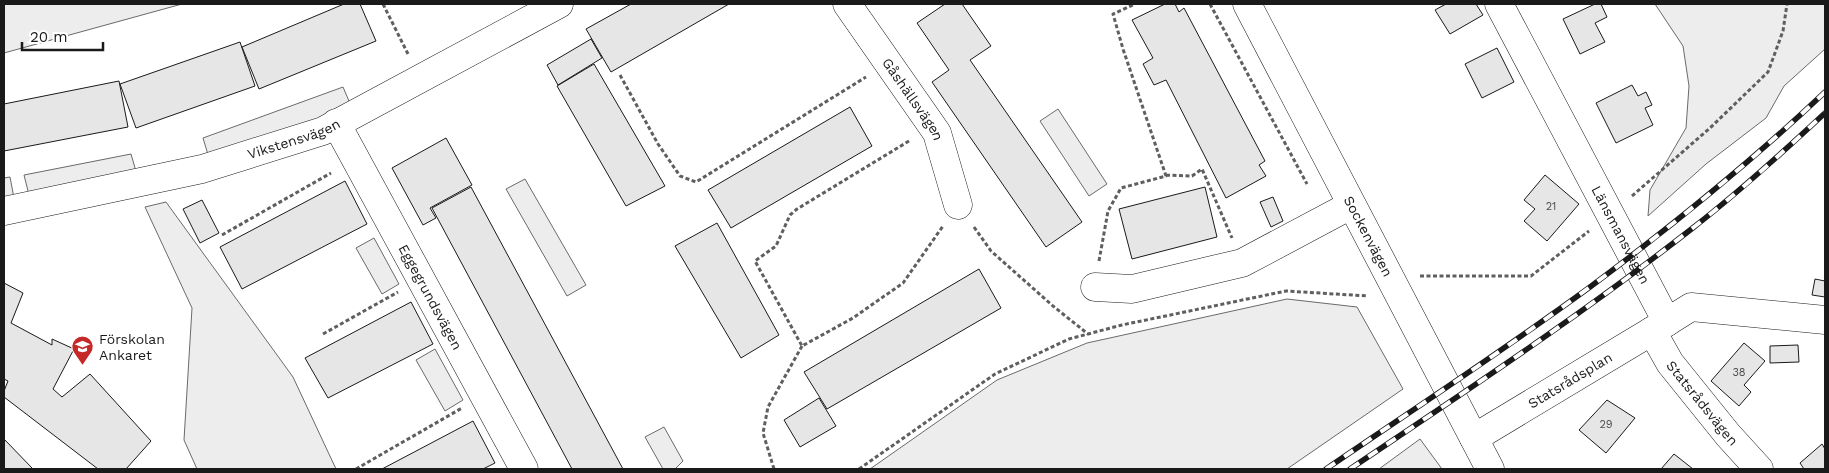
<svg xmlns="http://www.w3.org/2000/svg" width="1829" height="473" viewBox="0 0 1829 473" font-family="'Work Sans',sans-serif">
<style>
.built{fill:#ededed;stroke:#6a6a6a}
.building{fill:#e6e6e6;stroke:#1a1a1a}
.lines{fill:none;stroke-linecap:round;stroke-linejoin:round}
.minor-casing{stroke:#1a1a1a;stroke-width:29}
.path{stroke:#5f5f5f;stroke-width:3;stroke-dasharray:4 2.5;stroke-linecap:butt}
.minor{stroke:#fff;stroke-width:28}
.rail-casing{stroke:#1a1a1a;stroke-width:5.5}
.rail{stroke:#fff;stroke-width:4;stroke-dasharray:11;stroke-linecap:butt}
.labels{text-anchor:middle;stroke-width:4;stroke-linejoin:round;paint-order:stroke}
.number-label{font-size:11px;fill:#4d4d4d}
.street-label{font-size:14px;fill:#1a1a1a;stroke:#fff}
.poi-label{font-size:14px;fill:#1a1a1a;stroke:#fff;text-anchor:start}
</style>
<rect width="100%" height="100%" fill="#fff"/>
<!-- built -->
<path class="built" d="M4,4H182L4,53Z
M1655,4H1825V49L1784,86L1766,118L1706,164L1648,216L1650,190L1686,128L1689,86L1683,46Z
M343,87L352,108L209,158L203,138Z
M1058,109L1107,184L1089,196L1040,121Z
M131,154L137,175L29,195L24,175Z
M10,177L14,198L4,200V178Z
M525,179L586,285L567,296L506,189Z
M166,202L293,377L336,469H197L184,440L192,308L145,207Z
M374,238L399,284L382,294L356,248Z
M1287,299L1357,307L1403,389L1287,469H870L997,380L1087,343Z
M435,349L463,400L445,411L416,360Z
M664,427L683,461L675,469H663L645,437Z
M1420,439L1442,469H1379Z"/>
<!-- building -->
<path class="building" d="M344,4H360L376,41L259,89L242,47Z
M631,4H729L611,72L586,29Z
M945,4H962L991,46L970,60L1082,222L1046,247L932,82L949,70L917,23Z
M1165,4H1175L1179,12L1184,8L1265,161L1259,165L1266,176L1226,198L1166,80L1154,85L1143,64L1153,58L1132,20Z
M1446,4H1476L1483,15L1450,34L1435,10Z
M1595,4H1601L1607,17L1595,23L1605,42L1580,54L1563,19Z
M591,39L602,58L558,85L547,65Z
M240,42L255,86L136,128L120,84Z
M1497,48L1514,82L1482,98L1465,64Z
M594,64L665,186L626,206L557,86Z
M119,81L128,127L4,151V104Z
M1632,85L1638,96L1646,92L1652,105L1645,108L1653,125L1616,143L1596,103Z
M850,107L872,146L731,228L708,190Z
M446,138L472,185L430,208L436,218L423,225L392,168Z
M1545,175L1579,204L1547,241L1524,221L1535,209L1524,200Z
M345,181L367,224L242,289L220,247Z
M471,187L623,469H572L432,208Z
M1205,187L1217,237L1132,259L1119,209Z
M1273,197L1283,221L1271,227L1260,202Z
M202,200L219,233L200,243L183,209Z
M717,223L779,335L741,358L675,246Z
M979,269L1001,308L827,409L804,372Z
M1815,279L1825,281V297L1812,295Z
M4,283L23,293L11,323L52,345V339L74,349L53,389L62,397L90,374L151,441L126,469H98L4,397V391L8,381L4,379Z
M411,302L433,344L328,398L305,358Z
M1744,343L1765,361L1744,385L1751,392L1739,406L1711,381Z
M1798,345L1799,362L1770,363V346Z
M819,398L836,426L800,447L784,420Z
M1607,400L1635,418L1606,453L1579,430Z
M473,421L495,463L483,469H382Z
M4,439L33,469H4Z
M1822,444L1825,449V469H1804L1800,463Z
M1674,454L1693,469H1661Z"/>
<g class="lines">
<defs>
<g id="minor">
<path id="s1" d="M847,4L937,133L958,205"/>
<path id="s2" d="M1247,4L1490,469"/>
<path id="s3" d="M1499,4L1667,322L1691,307L1825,320"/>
<path id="s4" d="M336,123L524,469"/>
<path id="s5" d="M4,211L202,169L323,131L559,4"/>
<path d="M1095,287L1132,289L1242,263L1351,205"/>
<path id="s6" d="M1652,331L1670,363L1728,435L1759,469"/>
<path id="s7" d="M1474,438L1667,322"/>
</g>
</defs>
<!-- minor casing -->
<use href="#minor" class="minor-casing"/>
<!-- path -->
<path class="path" d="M383,4L408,54
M1210,4L1307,184
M620,75L658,144L680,176L696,182L866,77
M909,141L797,209L790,215L776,246L755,261L802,346L853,318L903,283L943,226
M1166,175L1192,176L1202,169L1232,238
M1632,196L1710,128L1768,72L1783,31L1787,4
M974,227L991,251L1053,306L1088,334
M222,235L331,173
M1099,261L1108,211L1121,188L1166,176L1123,49L1113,14L1135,4
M1420,276H1531L1589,231
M323,334L398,292
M356,469L462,408
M774,469L763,433L768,407L802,346
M859,469L995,374L1069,339L1122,325L1286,291L1368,296"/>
<!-- minor -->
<use href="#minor" class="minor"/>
<defs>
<path id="rail" d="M1326,469C1414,409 1504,350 1590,287C1672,226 1751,162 1825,92
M1350,469C1466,391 1583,314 1694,227C1739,192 1782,153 1825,113"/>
</defs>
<!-- rail casing -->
<use href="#rail" class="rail-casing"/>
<!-- rail -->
<use href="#rail" class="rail"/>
</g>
<!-- icons -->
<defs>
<symbol id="school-pin" viewBox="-11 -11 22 30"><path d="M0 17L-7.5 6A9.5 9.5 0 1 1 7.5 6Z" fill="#c62828" stroke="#fff"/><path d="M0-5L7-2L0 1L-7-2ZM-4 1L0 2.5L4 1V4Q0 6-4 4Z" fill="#fff"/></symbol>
</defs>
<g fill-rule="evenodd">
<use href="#school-pin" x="70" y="334" width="25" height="34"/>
</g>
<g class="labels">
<!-- number labels -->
<g class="number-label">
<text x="1551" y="210">21</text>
<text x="1739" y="376">38</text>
<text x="1606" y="428">29</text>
</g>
<!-- street labels -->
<g class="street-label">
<text dy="5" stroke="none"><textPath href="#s1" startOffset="116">Gåshällsvägen</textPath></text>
<text dy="5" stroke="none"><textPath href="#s5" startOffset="299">Vikstensvägen</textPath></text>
<text dy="5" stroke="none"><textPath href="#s3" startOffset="261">Länsmansvägen</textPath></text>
<text dy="5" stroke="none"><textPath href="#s2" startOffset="262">Sockenvägen</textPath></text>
<text dy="5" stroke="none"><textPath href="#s4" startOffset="198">Eggegrundsvägen</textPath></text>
<text dy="5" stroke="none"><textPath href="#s7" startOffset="112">Statsrådsplan</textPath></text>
<text dy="5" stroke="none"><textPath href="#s6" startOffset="88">Statsrådsvägen</textPath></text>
</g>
<!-- poi labels -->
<g class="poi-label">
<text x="99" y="344">Förskolan<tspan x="99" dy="16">Ankaret</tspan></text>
</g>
</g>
<!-- border -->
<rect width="1829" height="473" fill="none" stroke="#1a1a1a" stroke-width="10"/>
<!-- scale -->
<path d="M22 42v8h81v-8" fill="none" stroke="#1a1a1a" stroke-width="2.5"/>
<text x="30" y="42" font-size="15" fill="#1a1a1a" stroke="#ffffff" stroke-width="4" paint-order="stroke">20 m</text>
</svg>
